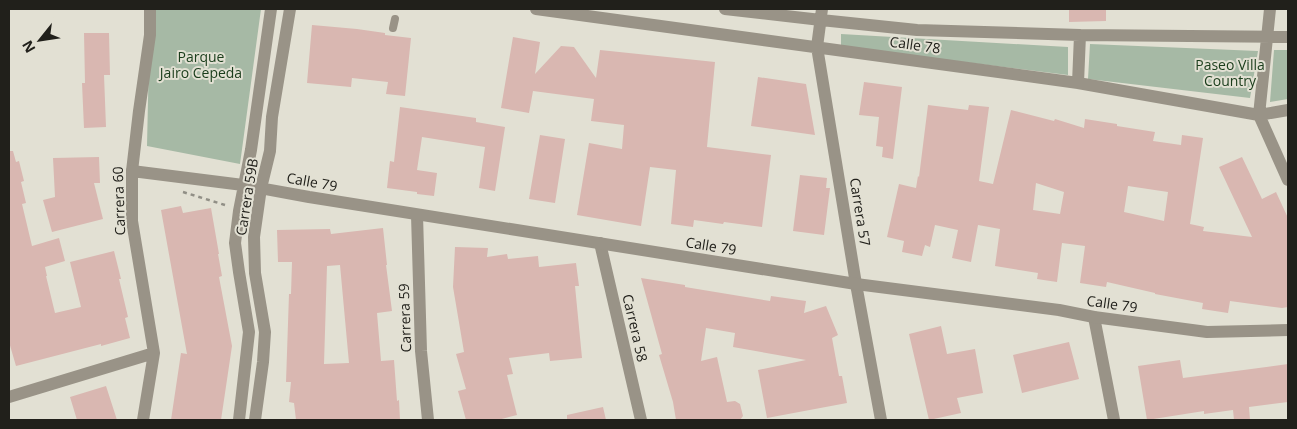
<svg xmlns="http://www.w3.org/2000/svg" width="1297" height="429" viewBox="0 0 1297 429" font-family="'Open Sans',sans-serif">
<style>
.green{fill:#a6b9a5}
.building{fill:#d9b7b1;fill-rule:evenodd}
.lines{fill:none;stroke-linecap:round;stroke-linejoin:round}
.path{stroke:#918f86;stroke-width:2.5;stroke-dasharray:4 4;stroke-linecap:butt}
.service{stroke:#999387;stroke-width:8}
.minor{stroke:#999387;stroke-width:12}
.tertiary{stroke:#999387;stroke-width:12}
.labels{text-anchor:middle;stroke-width:4;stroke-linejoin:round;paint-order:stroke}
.street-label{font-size:14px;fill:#21201b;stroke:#e2e0d3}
.park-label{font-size:14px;fill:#1a3d1b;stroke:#e2e0d3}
</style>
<rect width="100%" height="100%" fill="#e2e0d3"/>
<!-- green -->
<path class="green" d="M150,9H261L240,164L147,146Z
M841,34L1068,47V75L841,47Z
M1090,44L1258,51L1250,98L1088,79Z
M1274,50H1288V99L1270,102Z"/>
<!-- building -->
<path class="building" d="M1069,9H1106V21L1069,22Z
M312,25L357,29L385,33V35L411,38L405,96L386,94L388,82L352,78L351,87L307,83Z
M84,33H109L110,75H104L106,127L84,128L82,83H85Z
M513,37L540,42L535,74L561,46L574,47L596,78L600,50L715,62L707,147L771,155L762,227L724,222L723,224L694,220L693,227L671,224L676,170L650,167L641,226L577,215L589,143L622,149L624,125L591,121L594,99L533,91L529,113L501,108Z
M758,77L806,84L815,135L751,126Z
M864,82L902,87L893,159L882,157L883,147L876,146L879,117L859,115Z
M928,105L968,110L969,105L989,107L979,181L993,184L1011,110L1054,121L1055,119L1084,128L1085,119L1117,124V126L1155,132L1153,141L1181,145L1182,135L1203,138L1190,224L1204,227L1203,231L1252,237L1219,167L1242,157L1262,199L1276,192L1288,218V307L1282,308L1230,301L1228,313L1202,309L1203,303L1155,294V293L1107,282L1106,287L1080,283L1085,246L1062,243L1057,282L1037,279L1038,273L995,266L1000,229L978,225L971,262L952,258L958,230L935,225L930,247L925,245L922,256L902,252L904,241L887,237L899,184L916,188L918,176L919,177ZM1036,183L1064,192L1060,214L1033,210ZM1128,186L1168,192L1164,221L1124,212Z
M400,107L476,118V122L505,127L495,191L479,188L485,147L422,137L417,170L437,173L434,196L417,194V192L387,188L390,161L394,162Z
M540,135L565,139L555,203L529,199Z
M9,151H13L16,162L19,161L24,181L21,182L26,203L22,204L32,246L59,238L65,261L45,267L47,276H46L55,313L81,307L70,262L114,251L121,279H119L128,317L125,318L130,338L101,346V344L16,366L9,342Z
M99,157L100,183H94L103,219L52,232L43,200L55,197L53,158Z
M800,175L827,178L826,188H830L824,235L793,231Z
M181,206L183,213L211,208L219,254H218L222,276L219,277L232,346L221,420H171L181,353L187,354L161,210Z
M383,228L387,265H386L392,311L377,313L381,361L394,360L397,401L399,400L400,420H296L294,403L289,402L291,382H286L289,294H291L292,262H278L277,230L330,229L331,234ZM340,265L349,363L324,364L327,266Z
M455,247L488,248L487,257L507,254L508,259L538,256L539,267L576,263L579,286H575L582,358L550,361L549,353L509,358L513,374L507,375L517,415L498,420H466L458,391L466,389L456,354L464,352L453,287Z
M641,278L685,285V287L770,301L771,296L806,301L804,313L826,306L838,335L832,338L839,376H842L847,403L767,418L758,370L806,360L733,347L735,333L706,328L701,361L717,357L727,402L735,401L740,404L743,416L740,420H676L673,402L659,355L662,354Z
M941,326L947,354L975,349L983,393L957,398L961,413L929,420L909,334Z
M1069,342L1079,379L1022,393L1013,355Z
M1180,360L1183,378L1288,364V402L1249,407L1250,420H1234L1233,410L1204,414V411L1147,420L1138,366Z
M106,386L117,420H77L70,397Z
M603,407L606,420H567V415Z"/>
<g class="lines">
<!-- path -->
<path class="path" d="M183,192L225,205"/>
<!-- service -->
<path class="service" d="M393,28L395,19"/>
<!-- minor -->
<path class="minor" d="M536,9L1078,83L1259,115L1288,110
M725,9L821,20L917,30L1080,35L1288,37
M822,9L817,47L856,284L881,420
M1270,9L1259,115L1288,180
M1078,83L1080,35
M132,171L139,111L150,35V9
M417,215L421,351L428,420
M600,243L641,420
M1094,317L1114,420"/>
<!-- tertiary -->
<path class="tertiary" d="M9,397L154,353
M143,420L154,353L132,221V171L243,185L309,197L856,284L1059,310L1094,317L1207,332L1288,330
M239,420L249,332L239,272L235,243L239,211L251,150L271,9
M255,420L263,362L265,332L255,273L254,237L261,188L270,151L272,117L290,9"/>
</g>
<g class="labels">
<!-- street labels -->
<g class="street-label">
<text transform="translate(915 45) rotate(8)" y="5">Calle 78</text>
<text transform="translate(312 182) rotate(10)" y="5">Calle 79</text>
<text transform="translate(247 197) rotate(-81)" y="5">Carrera 59B</text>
<text transform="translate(119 201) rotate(-92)" y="5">Carrera 60</text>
<text transform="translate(860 212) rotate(81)" y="5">Carrera 57</text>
<text transform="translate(711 246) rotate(9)" y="5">Calle 79</text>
<text transform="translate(1112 304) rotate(8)" y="5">Calle 79</text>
<text transform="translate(405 318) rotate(-92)" y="5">Carrera 59</text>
<text transform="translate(635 328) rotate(77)" y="5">Carrera 58</text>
</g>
<!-- park labels -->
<g class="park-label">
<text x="201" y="62">Parque<tspan x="201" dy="16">Jairo Cepeda</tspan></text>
<text x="1230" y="70">Paseo Villa<tspan x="1230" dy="16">Country</tspan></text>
</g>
</g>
<!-- border -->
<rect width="1297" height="429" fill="none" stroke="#21201b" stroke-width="20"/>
<!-- north arrow -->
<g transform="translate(40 40) rotate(240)" stroke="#e2e0d3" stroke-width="4" paint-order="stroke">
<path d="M0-4L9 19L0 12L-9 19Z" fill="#21201b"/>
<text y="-8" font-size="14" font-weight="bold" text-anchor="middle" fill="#21201b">N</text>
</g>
</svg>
